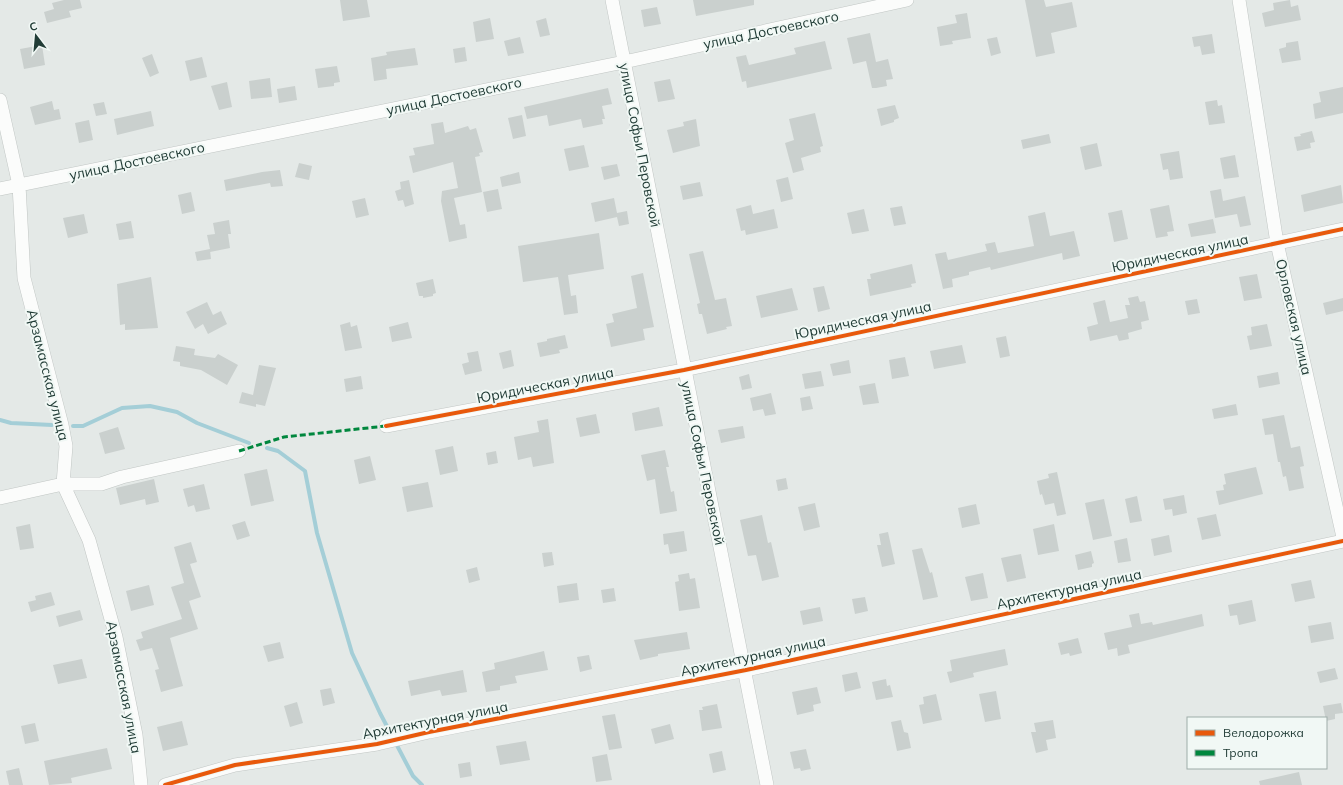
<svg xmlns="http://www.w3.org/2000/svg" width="1343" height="785" viewBox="0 0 1343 785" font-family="Mulish,sans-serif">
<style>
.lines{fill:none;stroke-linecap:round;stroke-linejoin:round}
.stream{stroke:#a4ced7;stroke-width:4}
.building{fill:#cad0ce}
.street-casing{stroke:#c1c6c4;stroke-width:14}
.street{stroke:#fbfcfb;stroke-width:13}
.quiet{stroke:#00873e;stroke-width:3;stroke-dasharray:6 3;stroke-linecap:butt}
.cycleway-casing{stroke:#f1f8f5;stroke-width:6}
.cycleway{stroke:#e8590c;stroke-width:4}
.labels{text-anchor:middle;stroke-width:4;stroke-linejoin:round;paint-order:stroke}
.street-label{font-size:14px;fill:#213c36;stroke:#f1f8f5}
</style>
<rect width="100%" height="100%" fill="#e4e9e7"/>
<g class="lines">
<!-- stream -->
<path class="stream" d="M0,420L11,423L52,425
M73,426H83L122,408L150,406L177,412L197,423L249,443
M267,448L278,451L305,471L317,533L352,653L380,713L413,776L422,785"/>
</g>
<!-- building -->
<path class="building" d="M64,0H80L82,8L69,11L71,17L47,23L44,12L54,9L52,3Z
M340,0H367L370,17L343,21Z
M693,0H754V5L696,16Z
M1025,0H1044L1046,7L1072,2L1077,27L1051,33L1055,53L1036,57Z
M1290,0L1291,7L1298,5L1301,20L1265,27L1262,13L1274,10L1273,3Z
M657,7L661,24L644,27L641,10Z
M967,13L971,38L952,41L953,44L940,46L937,27L957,23L955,15Z
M490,18L494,39L476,42L473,22Z
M546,18L550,35L540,37L536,21Z
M870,33L876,62L888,59L893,79L886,80L887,86L876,88H872L866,61L853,64L847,38Z
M1212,34L1215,53L1202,55L1200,46L1194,47L1192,37Z
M520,37L524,53L508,56L504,41Z
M997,37L1001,53L991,56L987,39Z
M825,41L832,69L747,88L746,81L742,82L736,57L746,55L749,65L796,54L794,48Z
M1298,41L1301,60L1282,63L1279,49L1286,47V43Z
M42,45L45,65L24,69L20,49Z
M465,47L467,61L455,63L453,49Z
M415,48L418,65L386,69L387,79L374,81L371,58L387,55L386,52Z
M152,54L159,73L150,77L142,58Z
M202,57L207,77L190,81L185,61Z
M337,66L340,82L334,83V86L318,88L315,69Z
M270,78L272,97L251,99L249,81Z
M670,79L675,99L658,102L654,82Z
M227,82L232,107L219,110L211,86Z
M295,86L297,100L279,103L277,89Z
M1343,87V113L1315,119L1313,104L1321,102L1319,92Z
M608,88L612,104L602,106L605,119H602L603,124L583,128L581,119L549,126L547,115L527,119L524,107Z
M1217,100L1218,106L1222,105L1225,123L1209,125L1205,102Z
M52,101L54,110L59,109L61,119L35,125L30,107Z
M104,102L107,114L96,116L93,104Z
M895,105L899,118L894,120V122L881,126L877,109Z
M151,111L154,126L117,135L114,119Z
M815,113L823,146L820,147L821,152L801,158L804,170L793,173L785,143L794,140L789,119Z
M522,115L526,136L513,139L508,118Z
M696,119L700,146L673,153L667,130L684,126L683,122Z
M89,120L93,140L79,143L75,123Z
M443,122L445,133L468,126L470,130L476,128L483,152L479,153L480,156L475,157L482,192L454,198L460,225L465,224L467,238L449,242L441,201L442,191L458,188L453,162L413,173L409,156L415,155L413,148L434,144L431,124Z
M1312,131L1315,142L1310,143L1311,148L1297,151L1294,137L1301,136L1300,134Z
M1049,134L1051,143L1023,149L1021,140Z
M1097,143L1102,166L1085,170L1080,147Z
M584,145L589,167L569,171L564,149Z
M1179,151L1183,178L1170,180L1168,169L1163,170L1160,154Z
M1235,155L1239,177L1224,179L1220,158Z
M299,163L312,166L309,180L295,177Z
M617,164L620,176L604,180L601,167Z
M280,170L283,186L271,187L270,183L226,191L224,180L262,172Z
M519,172L521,183L502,187L500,177Z
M788,177L793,199L781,202L776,180Z
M409,180L414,204L405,207L403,200L398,201L395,191L401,189L400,182Z
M700,182L703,196L683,200L680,186Z
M1341,185L1343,203L1304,212L1301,195Z
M498,189L502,209L487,212L483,192Z
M1221,189L1223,201L1245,196L1251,225L1240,227L1237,214L1215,218L1210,191Z
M191,192L195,211L182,214L178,195Z
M365,198L369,215L356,218L352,201Z
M614,198L617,213L627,211L629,224L619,226L617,217L595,222L591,203Z
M751,205L753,214L774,209L778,228L746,235L745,230L741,231L736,209Z
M1169,205L1174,231L1167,232L1168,236L1156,238L1150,209Z
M902,206L906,224L894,226L890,208Z
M864,209L869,231L852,234L847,213Z
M1122,210L1128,239L1114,242L1108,213Z
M1045,212L1050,236L1074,231L1080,256L1063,260L1062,253L991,270L990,267L969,272V275L952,279L953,287L943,289L935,254L946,252L948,260L987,251L985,244L995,242L998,253L1034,246L1028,216Z
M84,214L88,233L68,238L63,218Z
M1213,219L1216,233L1191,237L1188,224Z
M229,220L231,234H228L230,248L210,252V250L211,259L197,261L195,252L210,249L207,235L215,234L213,223Z
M131,221L134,238L119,240L116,224Z
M599,233L604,269L568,275L571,296L576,295L578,313L564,315L558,277L523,282L518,246Z
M703,251L715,300L726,298L732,326L726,327L727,329L707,334L702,314H699L697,304L700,303L689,254Z
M912,264L916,283L911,284L912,287L870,296L867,279H871L870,274Z
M643,273L654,327L643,329L645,340L611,347L606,324L614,322L612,314L637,308L631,276Z
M1257,274L1262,298L1244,301L1239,277Z
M151,277L158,328L125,330V324L120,325L117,284Z
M433,279L436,293L433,294V296L423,298V296H419L416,283Z
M824,286L830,309L818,312L813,288Z
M792,288L798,310L761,318L756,296Z
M1138,296L1140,302L1145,301L1149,320L1141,322L1142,329L1128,333L1129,339L1119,341L1117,335L1090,341L1087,327L1098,324L1093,303L1105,300L1110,322L1128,318L1125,305H1130L1128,298Z
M1343,298V311L1326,315L1323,303Z
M1197,299L1200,313L1188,315L1185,301Z
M207,302L213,315L221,311L227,324L208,334L203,324L195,329L186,312Z
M350,322L351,327L357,325L362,348L345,351L340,325Z
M408,322L412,338L392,342L389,327Z
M1267,324L1272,346L1250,350L1247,336L1252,335L1251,327Z
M565,335L568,348L559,350L560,353L540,357L537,343L547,341V339Z
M1006,336L1010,356L1000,358L996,338Z
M962,345L966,363L934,369L930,351Z
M176,346L195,349L194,355L215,358L218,354L238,365L227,385L201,370L180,366V362L173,361Z
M511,350L514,366L503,369L499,353Z
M478,351L482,371L465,375L462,364L469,362L467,353Z
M905,357L909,376L892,379L889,360Z
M849,360L851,373L833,376L830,364Z
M259,365L276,368L265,406L256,404V407L239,403L242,392L253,395Z
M821,371L824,386L805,389L802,374Z
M1278,372L1280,384L1259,388L1257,376Z
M749,374L752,388L742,390L739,377Z
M361,376L363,389L346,392L344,379Z
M875,383L879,403L863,405L859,386Z
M771,393L776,414L765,416L763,409L753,411L750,398Z
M810,396L813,409L802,411L800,398Z
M1236,404L1238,415L1214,419L1212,409Z
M659,407L663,426L635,431L632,413Z
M596,414L600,433L580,437L576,418Z
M1284,415L1291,448L1300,446L1304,466L1300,467L1304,488L1289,491L1286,476L1283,477L1280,462H1278L1273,434L1265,435L1262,419Z
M548,419L554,463L533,467L531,457L518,460L514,437L539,432L537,421Z
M743,426L745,438L721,443L718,430Z
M118,427L125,449L105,454L99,433Z
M453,446L458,471L440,475L435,450Z
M665,450L669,467H666L671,492L674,491L677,511L660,514L655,479L647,481L641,455Z
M496,451L498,463L488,465L486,453Z
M370,456L376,480L359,484L354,460Z
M1256,467L1263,494L1219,505L1216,491L1224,490L1223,485L1226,484L1224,474Z
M267,469L274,501L251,506L244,474Z
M1057,472L1066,514L1057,516L1054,503L1045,505L1042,494L1040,495L1037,481L1049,478L1048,474Z
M786,478L788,489L778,491L776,480Z
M154,479L159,502L146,505L145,499L120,505L116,488Z
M428,482L433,507L407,512L402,487Z
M204,484L210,509L196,512L194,505L188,507L183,489Z
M1184,495L1187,513L1173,516L1172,509L1165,510L1163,499Z
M1137,496L1142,521L1130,523L1125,499Z
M1104,499L1112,536L1093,540L1085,503Z
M815,503L820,527L804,531L798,507Z
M976,504L980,524L962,528L958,508Z
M1216,514L1221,536L1202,540L1197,518Z
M762,515L768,543L771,542L779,577L762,581L756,555L748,556L740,520Z
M245,521L250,536L237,540L232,525Z
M30,524L34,548L20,550L16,527Z
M1054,524L1059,551L1038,555L1033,529Z
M684,531L687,551L670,554L668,544L664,545L663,534Z
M888,532L895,564L882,567L877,545H881L879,534Z
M1169,535L1172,552L1154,556L1151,539Z
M1127,538L1131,561L1118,563L1114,541Z
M191,542L197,562L190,564L201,597L189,601L198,629L170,638L183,686L161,692L155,670L159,669L152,648L140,651L136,640L143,638L141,632L182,619L171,587L184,583L174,547Z
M922,548L930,573L932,572L938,597L923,600L912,550Z
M1091,551L1094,563L1092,564V567L1078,570L1075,555Z
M552,552L554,565L544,567L542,553Z
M1021,554L1026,578L1007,582L1001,558Z
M477,567L480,580L469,583L466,570Z
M689,573L690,579L695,578L700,608L679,611L675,582L679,581L678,575Z
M983,573L988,598L971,601L965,577Z
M1311,580L1315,598L1295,602L1291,584Z
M577,583L579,600L559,603L557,586Z
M149,585L154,605L131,611L126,591Z
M614,588L616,601L603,603L601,590Z
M51,592L55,605L31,612L28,602L36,600L35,596Z
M865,597L868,611L855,614L852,599Z
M1252,600L1256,621L1239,625L1237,615L1230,616L1228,605Z
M820,607L823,621L803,625L800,611Z
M80,610L83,620L59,627L56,616Z
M1139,613L1141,624L1152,622L1153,625L1202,614L1204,626L1128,645L1130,653L1118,656L1117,648L1108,650L1104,633L1132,627L1129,615Z
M1331,622L1334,639L1311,643L1308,626Z
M687,632L690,649L658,654V656L640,660L634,640Z
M1078,638L1082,653L1070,656L1069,653L1061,655L1058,643Z
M280,642L284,658L268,662L263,646Z
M1005,649L1008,665L973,673L974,677L950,683L947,672L952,671L950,660Z
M544,651L548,670L515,676L517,683L500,686V690L486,692L482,672L495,669L494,663Z
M589,655L592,669L580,672L577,657Z
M82,659L87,678L58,684L53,665Z
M1335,668L1338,679L1320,683L1317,672Z
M463,670L467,692L442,696L440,690L411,696L408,681Z
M857,672L861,688L845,692L842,675Z
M886,679L887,686L890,685L893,697L876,700L872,682Z
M817,687L821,703L813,705L814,711L797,715L792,692Z
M331,688L335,703L323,706L320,690Z
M996,691L1001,719L985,722L979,694Z
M936,694L942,720L923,724L919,705L924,704L923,697Z
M297,702L303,723L290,727L284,706Z
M1341,703L1343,713L1335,714V719L1326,721L1323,706Z
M717,704L722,728L702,731L699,710H703L702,707Z
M615,714L622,748L609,750L602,716Z
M901,720L904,732L908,733L911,748L897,751L891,722Z
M1053,720L1056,738L1046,740L1048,750L1036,753L1031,732H1036L1034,723Z
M182,721L188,745L163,751L157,727Z
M35,723L39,741L25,744L21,726Z
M670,724L674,739L655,744L651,729Z
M526,741L530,760L500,765L496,746Z
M107,748L112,769L71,778L72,783L49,785L44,761Z
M806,749L811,769L801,771L800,768L794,769L790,752Z
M722,751L726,770L713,773L709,754Z
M607,754L612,780L596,782L592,757Z
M470,762L472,776L460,778L458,764Z
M19,768L23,785H9L6,771Z
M1299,772L1302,785H1260L1259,781Z"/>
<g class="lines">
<defs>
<path id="street" d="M612,0L767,785
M1239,0L1277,243L1343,537
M0,100L19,185L24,278L62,425L66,446L63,484L89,540L116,637L136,735L141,785
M0,189L624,62L907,0
M386,426L684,370L1343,229
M0,498L63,484H101L122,477L239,451
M165,785L235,765L377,744L429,732L746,670L1343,541"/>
</defs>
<!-- street casing -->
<use href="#street" class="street-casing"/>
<!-- street -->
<use href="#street" class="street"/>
<!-- quiet -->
<path class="quiet" d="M239,451L284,437L386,426"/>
<defs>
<path id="cycleway" d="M386,426L684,370L1343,229
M165,785L235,765L377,744L429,732L746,670L1343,541"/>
</defs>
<!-- cycleway casing -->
<use href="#cycleway" class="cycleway-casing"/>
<!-- cycleway -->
<use href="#cycleway" class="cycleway"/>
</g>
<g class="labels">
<!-- street labels -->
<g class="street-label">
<text transform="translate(771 30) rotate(-12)" y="5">улица Достоевского</text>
<text transform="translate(454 96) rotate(-12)" y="5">улица Достоевского</text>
<text transform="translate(640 145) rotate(79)" y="5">улица Софьи Перовской</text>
<text transform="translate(137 161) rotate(-12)" y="5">улица Достоевского</text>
<text transform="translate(1180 253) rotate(-12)" y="5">Юридическая улица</text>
<text transform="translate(1294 317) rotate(77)" y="5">Орловская улица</text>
<text transform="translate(863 320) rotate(-12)" y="5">Юридическая улица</text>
<text transform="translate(48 375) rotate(76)" y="5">Арзамасская улица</text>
<text transform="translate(545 385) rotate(-11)" y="5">Юридическая улица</text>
<text transform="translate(703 463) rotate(78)" y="5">улица Софьи Перовской</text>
<text transform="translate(1069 589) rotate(-12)" y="5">Архитектурная улица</text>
<text transform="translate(753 656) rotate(-12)" y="5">Архитектурная улица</text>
<text transform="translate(124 687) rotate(79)" y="5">Арзамасская улица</text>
<text transform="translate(435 720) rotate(-11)" y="5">Архитектурная улица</text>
</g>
</g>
<!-- legend -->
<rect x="1187" y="717" width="140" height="52" fill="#f1f8f5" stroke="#9eada9"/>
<rect x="1195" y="730" width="20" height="6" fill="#e8590c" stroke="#9eada9"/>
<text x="1223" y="737" font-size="12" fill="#213c36">Велодорожка</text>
<rect x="1195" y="750" width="20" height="6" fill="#00873e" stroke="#9eada9"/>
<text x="1223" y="757" font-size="12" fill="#213c36">Тропа</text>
<!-- north arrow -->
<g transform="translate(36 36) rotate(344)" stroke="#f1f8f5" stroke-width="3" paint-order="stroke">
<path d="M0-3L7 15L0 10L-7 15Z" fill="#213c36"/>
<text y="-6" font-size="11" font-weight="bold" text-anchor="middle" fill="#213c36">С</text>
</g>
</svg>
